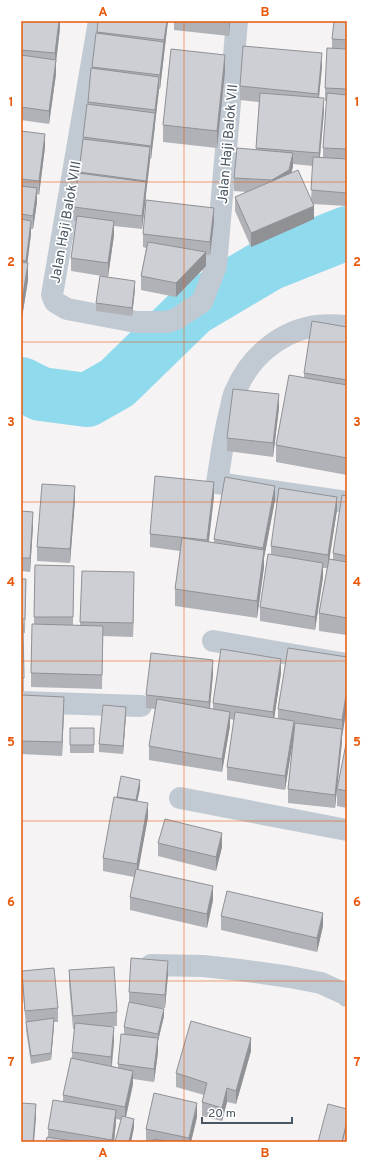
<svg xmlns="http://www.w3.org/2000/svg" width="368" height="1163" viewBox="0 0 368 1163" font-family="Overpass,sans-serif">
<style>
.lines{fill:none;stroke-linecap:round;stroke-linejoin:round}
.river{stroke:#90daee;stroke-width:54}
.street{stroke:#c1cad2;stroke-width:22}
.wall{fill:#b0b2b7;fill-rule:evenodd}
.shaded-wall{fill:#909195}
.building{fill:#cdcfd5;stroke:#909195}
.grid{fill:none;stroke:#e8590c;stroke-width:1;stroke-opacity:0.55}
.labels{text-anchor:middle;stroke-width:3.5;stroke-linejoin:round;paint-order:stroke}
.street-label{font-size:14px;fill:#4a5661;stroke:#fff}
.neatline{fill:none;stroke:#e8590c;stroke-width:1.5}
.grid-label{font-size:13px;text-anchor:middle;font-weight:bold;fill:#e8590c}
</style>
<rect width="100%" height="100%" fill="#f5f3f3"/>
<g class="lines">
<!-- river -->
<path class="river" d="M21,384L41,394L87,400L117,383L193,309L269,264L347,233"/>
<!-- street -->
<path class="street" d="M99,21L52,295L55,302L67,309L136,322H167L176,319L202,302L216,266L237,21
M347,326C335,325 322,324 310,327C277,334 249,359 236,390C233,395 232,402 231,407C224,432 221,458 217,483L347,502
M213,641L347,664
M21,702L141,706
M180,798L347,830
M151,965L203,966L240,970L290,977L321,983L345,994L347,996"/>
</g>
<!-- wall -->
<path class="wall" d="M21,21H60V28L56,62V74L49,124L21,120Z
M98,21H168L160,89H159L151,159H150L142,229L114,226V235L108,277L71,271V258L76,221H74V207Z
M174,21H230L229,36L174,30Z
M347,21V206L313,204L314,219L251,247L235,211V197L247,192L234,191V178L256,150L259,102L240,100V86L322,67L319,97L324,111L320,157L323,158V148L327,101H325V88L332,48V39ZM293,164L313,166L311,199L291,173Z
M225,72L217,148L163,142V125Z
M21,131L45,147L39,195L37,194V202L33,229H31V234L27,263L28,280L21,324Z
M214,222L210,255H206V266L176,297L141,290V276L146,248L143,247V234Z
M135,289L132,316L96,311V303Z
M347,327V475L276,462V445L304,377V373Z
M279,408L273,457L227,451V438Z
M214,496L209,542H214V539L275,500L264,558V567L257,618L175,606V589L180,551L150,547V534Z
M347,496V635L319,631V613L327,568H323V577L315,630L260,621V607L271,555V546L337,510L329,559H333V553Z
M75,500L70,563L37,561V547Z
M21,511L33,526L30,572L21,571Z
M35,565L74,566L73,625H80L82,571L134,586L133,637L103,636L102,689L31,687V673L34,624Z
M21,579H26L25,633H23L24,691H21Z
M281,673L274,718L278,719V709L347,706L342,737V742L335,808L288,803V789L294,729L285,790L227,780V767L234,720L230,719V726L222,772L149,760V746L155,709L146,708V695L213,674L210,709H213V703Z
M21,695L64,710L62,756L21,754Z
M126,715L123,754L99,752V744Z
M70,728H94V753H70Z
M347,739V808L337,806V789Z
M140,788L137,802L148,817L138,869L213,900L207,928L130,910V897L134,877L103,871V858L117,797Z
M158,843L222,847L216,871L158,856Z
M221,916L323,926L317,952L221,930Z
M69,970L117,1012V1026H108L114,1041L112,1066L118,1068V1064L124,1034V1027L129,1005V992L168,974L165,1008H158L164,1016L158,1041V1052L154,1082L133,1079V1084L126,1117L134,1127L131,1142H115L121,1120L116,1119L114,1142H46L48,1137V1129L63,1101V1095L72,1059V1052L75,1029H73L69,984Z
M22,971L58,1008V1022H54L51,1060L31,1064L26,1030V1025L22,985Z
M251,1051L236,1104L227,1102L222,1121L202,1116V1102L204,1095L176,1087V1073Z
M197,1117L191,1142H146V1129Z"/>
<!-- shaded-wall -->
<path class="shaded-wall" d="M59,21H60V28L56,62V74L49,124V111L55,65V53Z
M167,21H168L164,54V40Z
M229,21H230L229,36Z
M164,42V55L160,89V75Z
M322,53V67L318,107V94Z
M225,55V72L217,148V131Z
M159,77V90L155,124V110Z
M324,98V111L319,166V153Z
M155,113V126L151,159V146Z
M45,134V147L39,195V181Z
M150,147V161L146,194V181Z
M293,153V167L289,183L272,193V180Z
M146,182V196L142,229V216Z
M37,188V202L33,229V216Z
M314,206V219L251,247V233Z
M214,208V222L210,255V242Z
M31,221V234L26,275V261Z
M114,221V235L108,277V263Z
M206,252V266L176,297V283Z
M28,263V280L21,324V307Z
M135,281V289L132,316V308Z
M279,394V408L273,457V443Z
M214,482V496L207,554V540Z
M75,486V500L70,563V549Z
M275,486V500L264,558V567L257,618V601L263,555V548Z
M337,497V510L328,568V555Z
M33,512V526L30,572V558Z
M323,563V577L315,630V617Z
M134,572V586L133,637V623Z
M281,659V673L273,726V712Z
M213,660V674L209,715V702Z
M347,689V706L342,737V720Z
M64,697V710L62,756V742Z
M126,707V715L123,754V746Z
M230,712V726L222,772V759Z
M294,721V735L285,790V776Z
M342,729V742L335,808V795Z
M140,780V788L136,808V800Z
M148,803V817L137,878V864Z
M222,833V847L216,871V857Z
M213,886V900L207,928V914Z
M323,913V926L317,952V938Z
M168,961V974L165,1008V995Z
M164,1009V1016L158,1041V1052L154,1082V1069L158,1039V1034Z
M54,1018V1026L51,1060V1053Z
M114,1027V1041L111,1071V1057Z
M251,1038V1051L236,1104V1091Z
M133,1071V1084L125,1121V1107Z
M227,1088V1102L222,1121V1108Z
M197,1103V1117L191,1142H189V1138Z
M36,1104V1118L34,1142H33Z
M116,1110V1123L114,1142H112Z
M134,1119V1127L131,1142H129Z"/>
<!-- building -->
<path class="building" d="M21,21H59L55,53L21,50Z
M98,21H167L164,40L97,32Z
M334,21H347V40L332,39Z
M96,33L164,42L160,75L92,67Z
M243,46L322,53L318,94L240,86Z
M327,48L347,49V89L325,88Z
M171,49L225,55L217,131L163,125Z
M21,55L56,60L49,111L21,107Z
M91,68L159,77L155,110L88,102Z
M260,93L324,98L319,153L256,148Z
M327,93L347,95V149L323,148Z
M87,104L155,113L151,146L83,137Z
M21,131L45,134L39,181L21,179Z
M83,139L150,147L146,181L79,172Z
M237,148L293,153L289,170L272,180L234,178Z
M313,157L347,159V193L311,190Z
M298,170L314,206L251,233L235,197Z
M78,173L146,182L142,216L74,207Z
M21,186L37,188L33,216L21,214Z
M146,200L214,208L210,242L143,234Z
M77,216L114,221L108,263L71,258Z
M21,219L31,221L26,261L21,260Z
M148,242L206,252L176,283L141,276Z
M21,262L28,263L21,307Z
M100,276L135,281L132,308L96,303Z
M312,321L347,327V380L304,373Z
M289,375L347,385V458L276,445Z
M233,389L279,394L273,443L227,438Z
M155,476L214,482L207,540L150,534Z
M225,477L275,486L263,548L214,539Z
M42,484L75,486L70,549L37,547Z
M279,488L337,497L328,555L271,546Z
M342,495L347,496V556L333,553Z
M21,511L33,512L30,558H21Z
M182,538L264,550L257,601L175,589Z
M268,554L323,563L315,617L260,607Z
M329,559L347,562V618L319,613Z
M35,565L74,566L73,617H34Z
M82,571L134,572L133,623L80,622Z
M21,579H26L25,619H21Z
M32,624L103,626L102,675L31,673Z
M21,625H23L24,678H21Z
M288,648L347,657V689L342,720L278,709Z
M221,649L281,659L273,712L213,703Z
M151,653L213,660L209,702L146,695Z
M21,695L64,697L62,742L21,741Z
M157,699L230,712L222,759L149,746Z
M103,705L126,707L123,746L99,744Z
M235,712L294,721L285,776L227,767Z
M295,723L342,729L335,795L288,789Z
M70,728H94V745H70Z
M347,739V791L337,789Z
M121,776L140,780L136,800L117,797Z
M114,797L148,803L137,864L103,858Z
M165,819L222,833L216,857L158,843Z
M136,869L213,886L207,914L130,897Z
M227,891L323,913L317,938L221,916Z
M131,958L168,961L165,995L129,992Z
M114,967L117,1012L73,1016L69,970Z
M54,968L58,1008L25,1011L22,971Z
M129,1002L164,1009L158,1034L124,1027Z
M54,1018L51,1053L31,1056L26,1022Z
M191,1021L251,1038L236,1091L227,1088L222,1108L202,1102L207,1083L176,1073Z
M75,1023L114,1027L111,1057L72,1052Z
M121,1034L158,1038L154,1069L118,1064Z
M71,1058L133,1071L125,1107L63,1095Z
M154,1093L197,1103L189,1138L146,1129Z
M53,1100L116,1110L112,1140L48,1129Z
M21,1103L36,1104L33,1142H21Z
M328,1104L347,1109V1122L342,1142H318Z
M122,1116L134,1119L129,1142H115Z
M347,1122V1142H342Z
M47,1137L78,1142H46Z
M154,1139L170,1142H153Z"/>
<!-- grid -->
<path class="grid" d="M184,21V1142M21,182H347M21,342H347M21,502H347M21,661H347M21,821H347M21,981H347"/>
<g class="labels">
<!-- street labels -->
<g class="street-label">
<text transform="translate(227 144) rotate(-85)" y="5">Jalan Haji Balok VII</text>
<text transform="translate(65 222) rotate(-80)" y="5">Jalan Haji Balok VIII</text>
</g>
</g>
<!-- border -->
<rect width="368" height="1163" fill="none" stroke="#ffffff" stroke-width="44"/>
<!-- scale -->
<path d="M202 1117v6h90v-6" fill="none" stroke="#4a5661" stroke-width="2"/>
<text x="208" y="1117" font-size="12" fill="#4a5661" stroke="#ffffff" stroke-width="3" paint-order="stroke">20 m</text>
<rect x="22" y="22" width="324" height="1119" class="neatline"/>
<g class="grid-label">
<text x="103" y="16">A</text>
<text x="265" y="16">B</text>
<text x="11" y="106">1</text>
<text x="357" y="106">1</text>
<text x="11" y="266">2</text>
<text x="357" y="266">2</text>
<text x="11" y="426">3</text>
<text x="357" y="426">3</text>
<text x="11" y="586">4</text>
<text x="357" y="586">4</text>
<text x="11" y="746">5</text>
<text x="357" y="746">5</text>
<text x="11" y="906">6</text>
<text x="357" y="906">6</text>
<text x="11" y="1066">7</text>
<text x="357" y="1066">7</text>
<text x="103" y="1157">A</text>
<text x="265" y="1157">B</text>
</g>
</svg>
